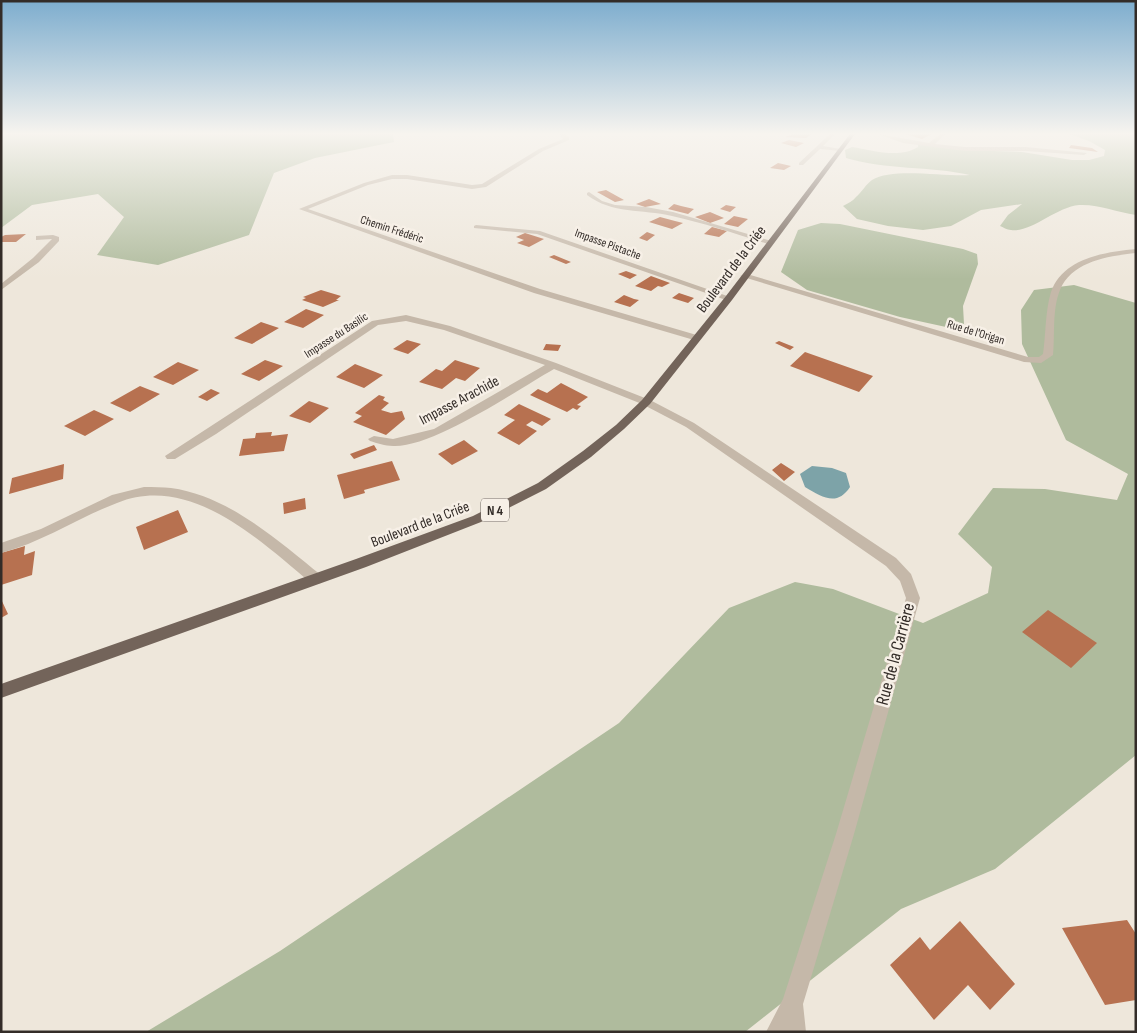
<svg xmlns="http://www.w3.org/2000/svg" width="1137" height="1033" viewBox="0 0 1137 1033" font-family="'Sofia Sans Condensed',sans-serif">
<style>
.green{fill:#afbb9d}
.water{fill:#7da3a8}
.building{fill:#b77150}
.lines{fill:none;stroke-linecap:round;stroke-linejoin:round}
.minor{fill:#c5b8a9;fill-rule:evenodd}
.major{fill:#73645a;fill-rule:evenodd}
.labels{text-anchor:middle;stroke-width:5;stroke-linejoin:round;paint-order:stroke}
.far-street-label{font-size:12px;fill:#332c28;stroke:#f7f0e7}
.shield{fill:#f7f0e7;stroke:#6e6761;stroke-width:1}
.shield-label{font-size:14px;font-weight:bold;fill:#332c28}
.street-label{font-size:15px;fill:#332c28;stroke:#f7f0e7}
.near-street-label{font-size:18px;fill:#332c28;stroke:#f7f0e7}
</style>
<rect width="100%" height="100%" fill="#eee7db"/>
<!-- green -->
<path class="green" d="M1,134H393L394,142L315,158L274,173L249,235L158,265L97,255L124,217L98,194L32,205L1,228Z
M1069,134H1136V215C1116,212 1099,204 1079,205C1056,207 1031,233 1011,230C1007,230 1003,227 1000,226L1008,215L1022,204L981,210L951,226L923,230L888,226L857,219L843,206C848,203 853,201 856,197C862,192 866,184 872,180C892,167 945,177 970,175C930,166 886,170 846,158L845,150L852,147C872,150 899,159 918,147V144L962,150L1022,152L1072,160H1089L1104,156L1105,150L1089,141Z
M821,223L840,224L963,249L977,254L978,264L963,306L964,324L946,327L900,317L807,290L781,272L798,230Z
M1074,285L1136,303V755L995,869L901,909L745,1032H146L280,951L619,723L729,608L795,582L833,589L923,623L988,593L992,567L958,534L993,488L1045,489L1117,500L1128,474L1066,440L1022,344L1021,310L1034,290Z"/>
<!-- water -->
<path class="water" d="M812,466L832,468L846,473L850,487C837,507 822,497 805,487L800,474Z"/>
<!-- building -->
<path class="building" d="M794,134H812L806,138L785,137Z
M905,134H932L922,139Z
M789,140L804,143L796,147L781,143Z
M1071,145L1092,148L1098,152L1069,148Z
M778,163L791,166L784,170L770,168Z
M606,190L624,200L615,202L597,192Z
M649,199L661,204L645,207L636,204Z
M674,204L681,206L694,209L688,214L668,209Z
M726,205L736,207L730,212L720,209Z
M710,212L724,218L710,223L695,217Z
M734,216L748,219L738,227L724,224Z
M660,217L675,221L683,223L672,229L649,222Z
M712,227L727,231L719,237L704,234Z
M647,232L655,235L647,241L639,238Z
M525,233L544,239L529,247L517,243L524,240L516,237Z
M26,234L16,242H1V237L5,235Z
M554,255L571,262L566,264L549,257Z
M626,271L637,275L630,279L618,274Z
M651,276L670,283L662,287L658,286L651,291L635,286Z
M321,290L341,296L336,300H339L323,307L302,300L306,298L303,297Z
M679,293L694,298L688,303L672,298Z
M624,295L634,299L639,300L630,307L614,302Z
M306,309L324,315L303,328L284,322Z
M261,322L279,328L252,344L234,338Z
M407,340L421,344L408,354L393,349Z
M779,341L794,347L790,350L775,343Z
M546,344L561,345L558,351L543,350Z
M805,352L873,376L859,392L790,366Z
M265,360L283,366L259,381L241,374Z
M455,360L480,368L465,381L456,378L442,389L419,382L436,369L442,371Z
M178,362L199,370L173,385L153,377Z
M355,364L383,375L364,388L336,377Z
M561,383L588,397L577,405L581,406L577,410L573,408L567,412L530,395L538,389L547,393Z
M140,386L160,394L130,412L110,403Z
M211,389L220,393L207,401L198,397Z
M379,395L385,397L383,400L389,403L381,410L391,413L402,411L405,419L386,435L353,422L362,416L355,413Z
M309,401L329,408L310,423L289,416Z
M519,404L551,419L542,426L532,421L526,425L537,431L519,445L497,433L515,420L504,415Z
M94,410L114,419L85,436L64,426Z
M272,432L271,436L288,434L284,451L239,456L243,439L255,438L256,433Z
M464,440L478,451L452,465L438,454Z
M374,445L377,450L354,459L350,454Z
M392,461L400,480L364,490L365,493L344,499L337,475Z
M781,463L795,472L784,481L772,470Z
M64,464L63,479L9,494L12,478Z
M305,498L306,509L284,514L283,503Z
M178,510L188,532L144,550L136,527Z
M25,546L24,555L35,551L32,575L1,585V553Z
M1,599L8,614L1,618Z
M1048,610L1097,643L1071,668L1022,632Z
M1127,920L1136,934V1000L1105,1005L1062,928Z
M960,921L1015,984L990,1010L968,985L934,1020L890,965L920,937L930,950Z"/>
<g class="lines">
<!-- minor -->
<path class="minor" d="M559,134H565L569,137V140L543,151L486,187L472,189L407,179H392L368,185L308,209L540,289L700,336V340H694L534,293L299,209L364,183L392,175H407L472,185L482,184L539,149L563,139Z
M830,134H835L823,146L841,149V151L820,149L803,165H799V163Z
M878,134L929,143L940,134H945L935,144L965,147H1026L1087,153L1084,155L1026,151H965L903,143Z
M589,192L602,201L615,205L646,207L673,212L775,242L768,244C736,234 704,223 672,216C642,209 612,214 587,195V193Z
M476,225L540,231L733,298L726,300L537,234L474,228V226Z
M53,235L59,237V241L39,262L1,290V284L33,258L52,239L36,240V236Z
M1136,249V253C1109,256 1072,261 1060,290C1052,309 1055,335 1053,355L1041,363L1024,362L740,276L747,274L1028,357H1039L1043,354C1046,334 1045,312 1051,292C1063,258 1105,252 1136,249Z
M406,315L450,326L556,363L650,400L694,423L896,558L911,574L920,598L854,834L803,1004L806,1032H766L783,999L836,834L906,598L900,581L886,566L686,427L642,404L554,369C517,390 433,448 393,446C385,446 377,443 370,441L368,439L374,436L393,439L434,429L545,365L444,330L406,321L378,325L216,434L175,459H167L165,456L372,321Z
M144,487C153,487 163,487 171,488C229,496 277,540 321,575L323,579L321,583L316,584L311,583C259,540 190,473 117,503C77,518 43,542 1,553V543L41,529L112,495Z"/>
<!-- major -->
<path class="major" d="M850,134H855L732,300L650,404L624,429L591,457L546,489L481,522L366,567L1,698V684L356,559L473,516L538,483L583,451L616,425L642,400L726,296Z"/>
</g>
<!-- sky -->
<linearGradient id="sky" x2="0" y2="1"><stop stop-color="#7dadce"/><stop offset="0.48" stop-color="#f7f4ef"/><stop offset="1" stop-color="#f7f4ef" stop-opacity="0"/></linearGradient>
<rect width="1137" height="279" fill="url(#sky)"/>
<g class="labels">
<!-- far-street labels -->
<g class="far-street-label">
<text transform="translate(392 229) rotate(18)" y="4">Chemin Frédéric</text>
<text transform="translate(608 244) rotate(20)" y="4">Impasse Pistache</text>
<text transform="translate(976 332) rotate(17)" y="4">Rue de l'Origan</text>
<text transform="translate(336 335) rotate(-33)" y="4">Impasse du Basilic</text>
</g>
<!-- shield labels -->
<rect class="shield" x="481" y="498.5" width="28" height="23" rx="4"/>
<g class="shield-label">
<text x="495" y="515">N 4</text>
</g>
<!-- street labels -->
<g class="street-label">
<text transform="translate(731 269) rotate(-53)" y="5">Boulevard de la Criée</text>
<text transform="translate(459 400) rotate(-28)" y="5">Impasse Arachide</text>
<text transform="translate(420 524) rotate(-21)" y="5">Boulevard de la Criée</text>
</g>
<!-- near-street labels -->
<g class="near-street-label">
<text transform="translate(895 654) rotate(-75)" y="6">Rue de la Carrière</text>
</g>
</g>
<!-- border -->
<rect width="1137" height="1033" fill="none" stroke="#332c28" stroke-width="5"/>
</svg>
